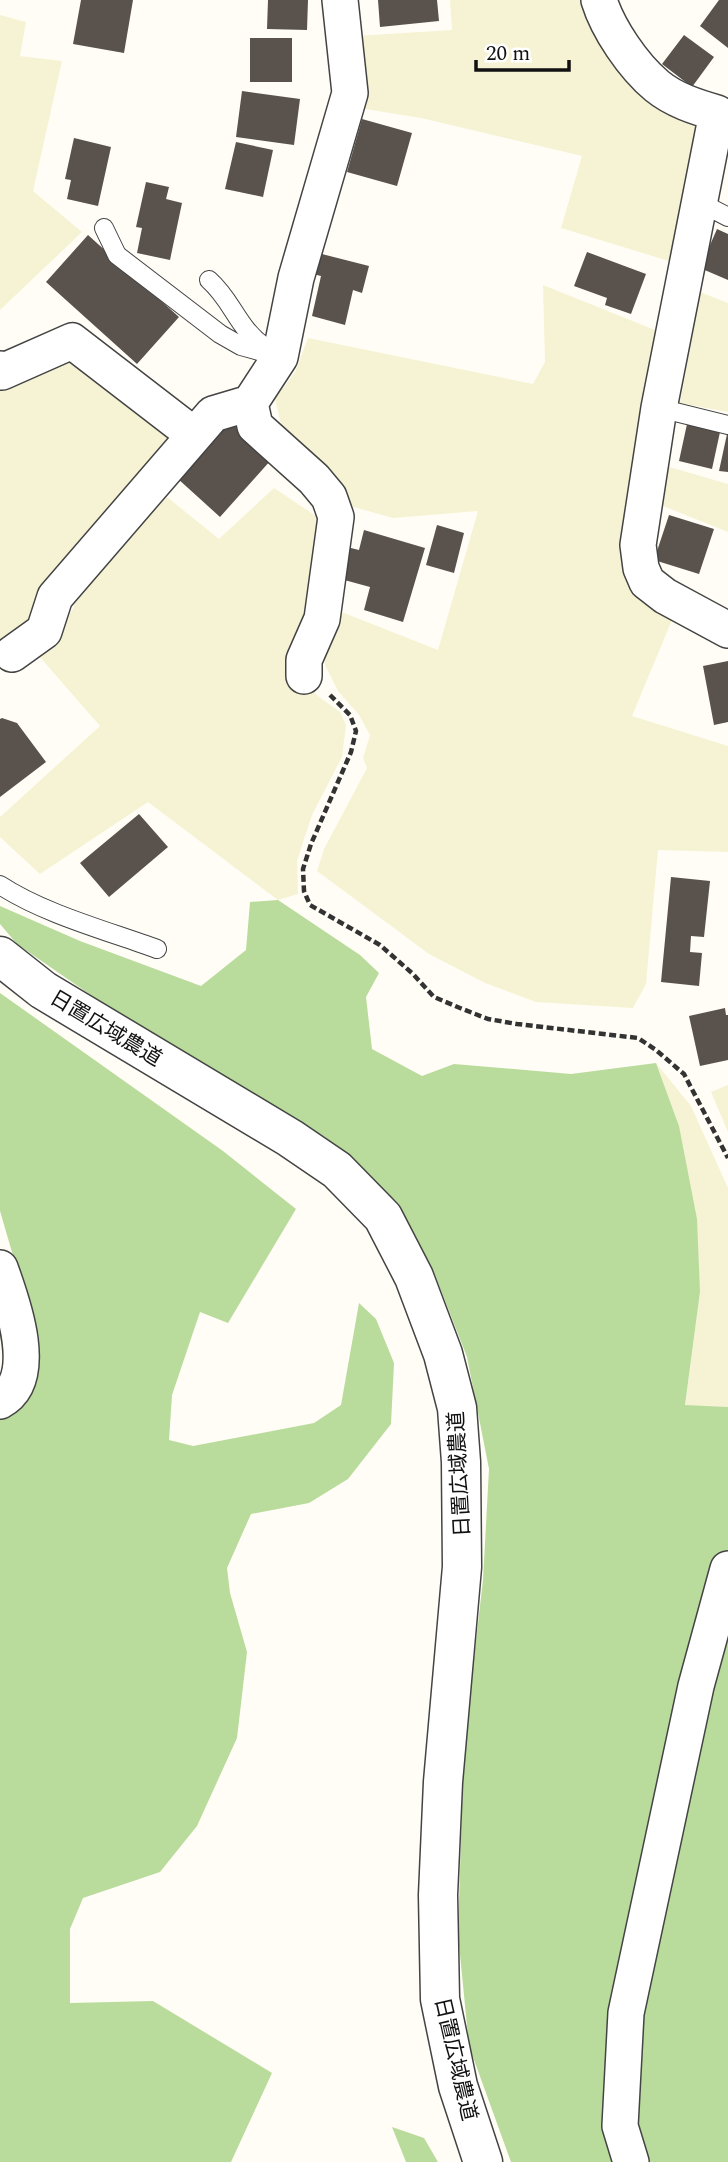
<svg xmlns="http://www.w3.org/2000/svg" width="728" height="2162" viewBox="0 0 728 2162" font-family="Spectral,'Noto Sans JP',serif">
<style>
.farmland{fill:#f6f3d4}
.forest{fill:#b9dc9c}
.building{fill:#5a524d}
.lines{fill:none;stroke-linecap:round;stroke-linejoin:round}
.service-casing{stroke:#444;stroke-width:20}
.minor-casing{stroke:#444;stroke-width:38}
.tertiary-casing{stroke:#444;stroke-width:41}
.path{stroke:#333;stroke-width:4.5;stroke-dasharray:7 3.5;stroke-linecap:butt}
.service{stroke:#fff;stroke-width:18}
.minor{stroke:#fff;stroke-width:35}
.tertiary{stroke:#fff;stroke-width:38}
.labels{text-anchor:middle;stroke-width:7;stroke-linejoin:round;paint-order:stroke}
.street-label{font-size:21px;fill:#111;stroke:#fff}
</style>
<rect width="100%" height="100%" fill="#fffdf5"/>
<!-- farmland -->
<path class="farmland" d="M450,0H580L606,47L706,119L672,262L561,228L582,156L421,118L359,108L356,36L452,30Z
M0,15L26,22L20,56L62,61L33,191L82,232L0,310Z
M543,285L660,332L645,399L660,611L672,620L632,716L728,746V852L658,850L646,984L633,1008L536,1002L485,983L429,954L317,871L324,849L367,768L363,758L370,735L359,715L338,691L325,665L324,647L334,609L438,650L478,511L393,518L343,504L283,433L275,399L295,372L308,338L533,384L545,362Z
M700,292L728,303V412L680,403Z
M72,354L170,439L42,583L30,622L0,654V391Z
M666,466L728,484V532L658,504Z
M274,488L328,524L326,556L288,665L318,696L340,712L346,725L342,757L312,815L297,861L298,894L278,900L148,802L40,874L0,837V817L100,726L38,655L73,609L77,594L167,497L219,539Z
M656,1063L691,1106L728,1188V1407L685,1406L700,1292L679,1126Z
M728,1085V1132L711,1092Z"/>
<!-- forest -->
<path class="forest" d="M278,900L360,955L379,973L366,997L372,1049L422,1076L454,1064L571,1074L656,1063L679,1126L697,1219L700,1292L685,1405L728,1407V2162H511L469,2046L458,1934L464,1744L483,1580L489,1469L467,1357L435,1275L398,1203L325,1137L111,1009L17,944L0,924V906L80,941L201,986L246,950L250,902Z
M0,993L223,1151L296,1209L228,1323L200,1312L172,1395L169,1440L193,1446L314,1423L341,1405L359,1303L376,1319L394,1363L391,1424L348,1479L309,1503L251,1514L227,1568L230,1593L247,1652L237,1738L197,1826L160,1872L83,1898L70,1929V2003L153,2001L272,2073L231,2162H0V1418L15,1411L27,1385L26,1300L0,1211Z
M392,2127L424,2138L438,2162H406Z"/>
<!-- building -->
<path class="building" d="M81,0H133L124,53L73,44Z
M268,0H308L307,30L267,29Z
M378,0H437L439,21L380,27Z
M719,0H728V48L700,26Z
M684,35L714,57L692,87L662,64Z
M250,38H292V82H250Z
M242,91L300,99L294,145L236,137Z
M362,119L412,133L397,186L347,172Z
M74,138L111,147L98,206L67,199L71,180L65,179Z
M236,142L273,150L263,197L225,189Z
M146,182L169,187L166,199L182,203L170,260L137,253L142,228L136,227Z
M717,229L728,234V280L700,268Z
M88,235L179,317L137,364L46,282Z
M314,252L369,266L362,293L353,290L345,325L312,316L321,276L309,273Z
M587,252L646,274L631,314L605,305L607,298L574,286Z
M229,421L271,460L220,517L177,478Z
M687,424L720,432L712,469L679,461Z
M727,434H728V472L719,471Z
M669,515L714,529L699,574L654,560Z
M437,525L464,533L454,573L426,565Z
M364,530L425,548L403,622L364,610L370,587L337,578L347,547L359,550Z
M728,661V722L714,725L703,666Z
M2,718L17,723L46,762L0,797V719Z
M139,814L168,847L109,897L80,863Z
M671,877L710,881L704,937L691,936L690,952L702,953L699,986L661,982Z
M725,1008L726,1015H728V1060L700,1066L689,1016Z"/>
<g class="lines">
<defs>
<path id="service" d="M699,202L728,217
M104,228L117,255L220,334L241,346L280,357
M209,280C233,301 237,328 266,348
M659,408L728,425
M0,885C44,914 108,931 157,949"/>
<path id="minor" d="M599,0C608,29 633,66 657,86C674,100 696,107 717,113L659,408L638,545L641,568L647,582L665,596L728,630
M0,369L2,372L72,341L194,435
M250,403L255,426L314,479L329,497L336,517L322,619L304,660V676
M12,654L44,631L55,597L213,414L250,403L280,357L296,278L350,93L340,0
M0,1268C12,1301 41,1379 0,1401
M631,2162L620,2126L626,2013L696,1686L728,1569"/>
<path id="tertiary" d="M0,956L43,990L290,1138L337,1170L383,1217L414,1277L443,1354L457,1408L461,1462L462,1567L443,1782L438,1895L440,1999L458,2086L483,2162"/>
</defs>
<!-- service casing -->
<use href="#service" class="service-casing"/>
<!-- minor casing -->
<use href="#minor" class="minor-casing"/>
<!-- tertiary casing -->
<use href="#tertiary" class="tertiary-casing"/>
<!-- path -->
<path class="path" d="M330,695L350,715L356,731L351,752L311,844L303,869L304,891L310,905L380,945L413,974L434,997L460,1008L488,1019L517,1024L638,1038L656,1050L684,1074L728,1158"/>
<!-- service -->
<use href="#service" class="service"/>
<!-- minor -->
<use href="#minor" class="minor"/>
<!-- tertiary -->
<use href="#tertiary" class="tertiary"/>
</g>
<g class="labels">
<!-- street labels -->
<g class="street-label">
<text transform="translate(106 1028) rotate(31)" y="7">日置広域農道</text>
<text transform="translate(459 1474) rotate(-93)" y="7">日置広域農道</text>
<text transform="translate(456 2059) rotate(77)" y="7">日置広域農道</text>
</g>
</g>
<!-- scale -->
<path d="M476 60v10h93v-10" fill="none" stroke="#111111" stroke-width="3.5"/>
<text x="486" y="60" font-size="21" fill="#111111" stroke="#ffffff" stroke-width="5" paint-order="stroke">20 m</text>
</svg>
